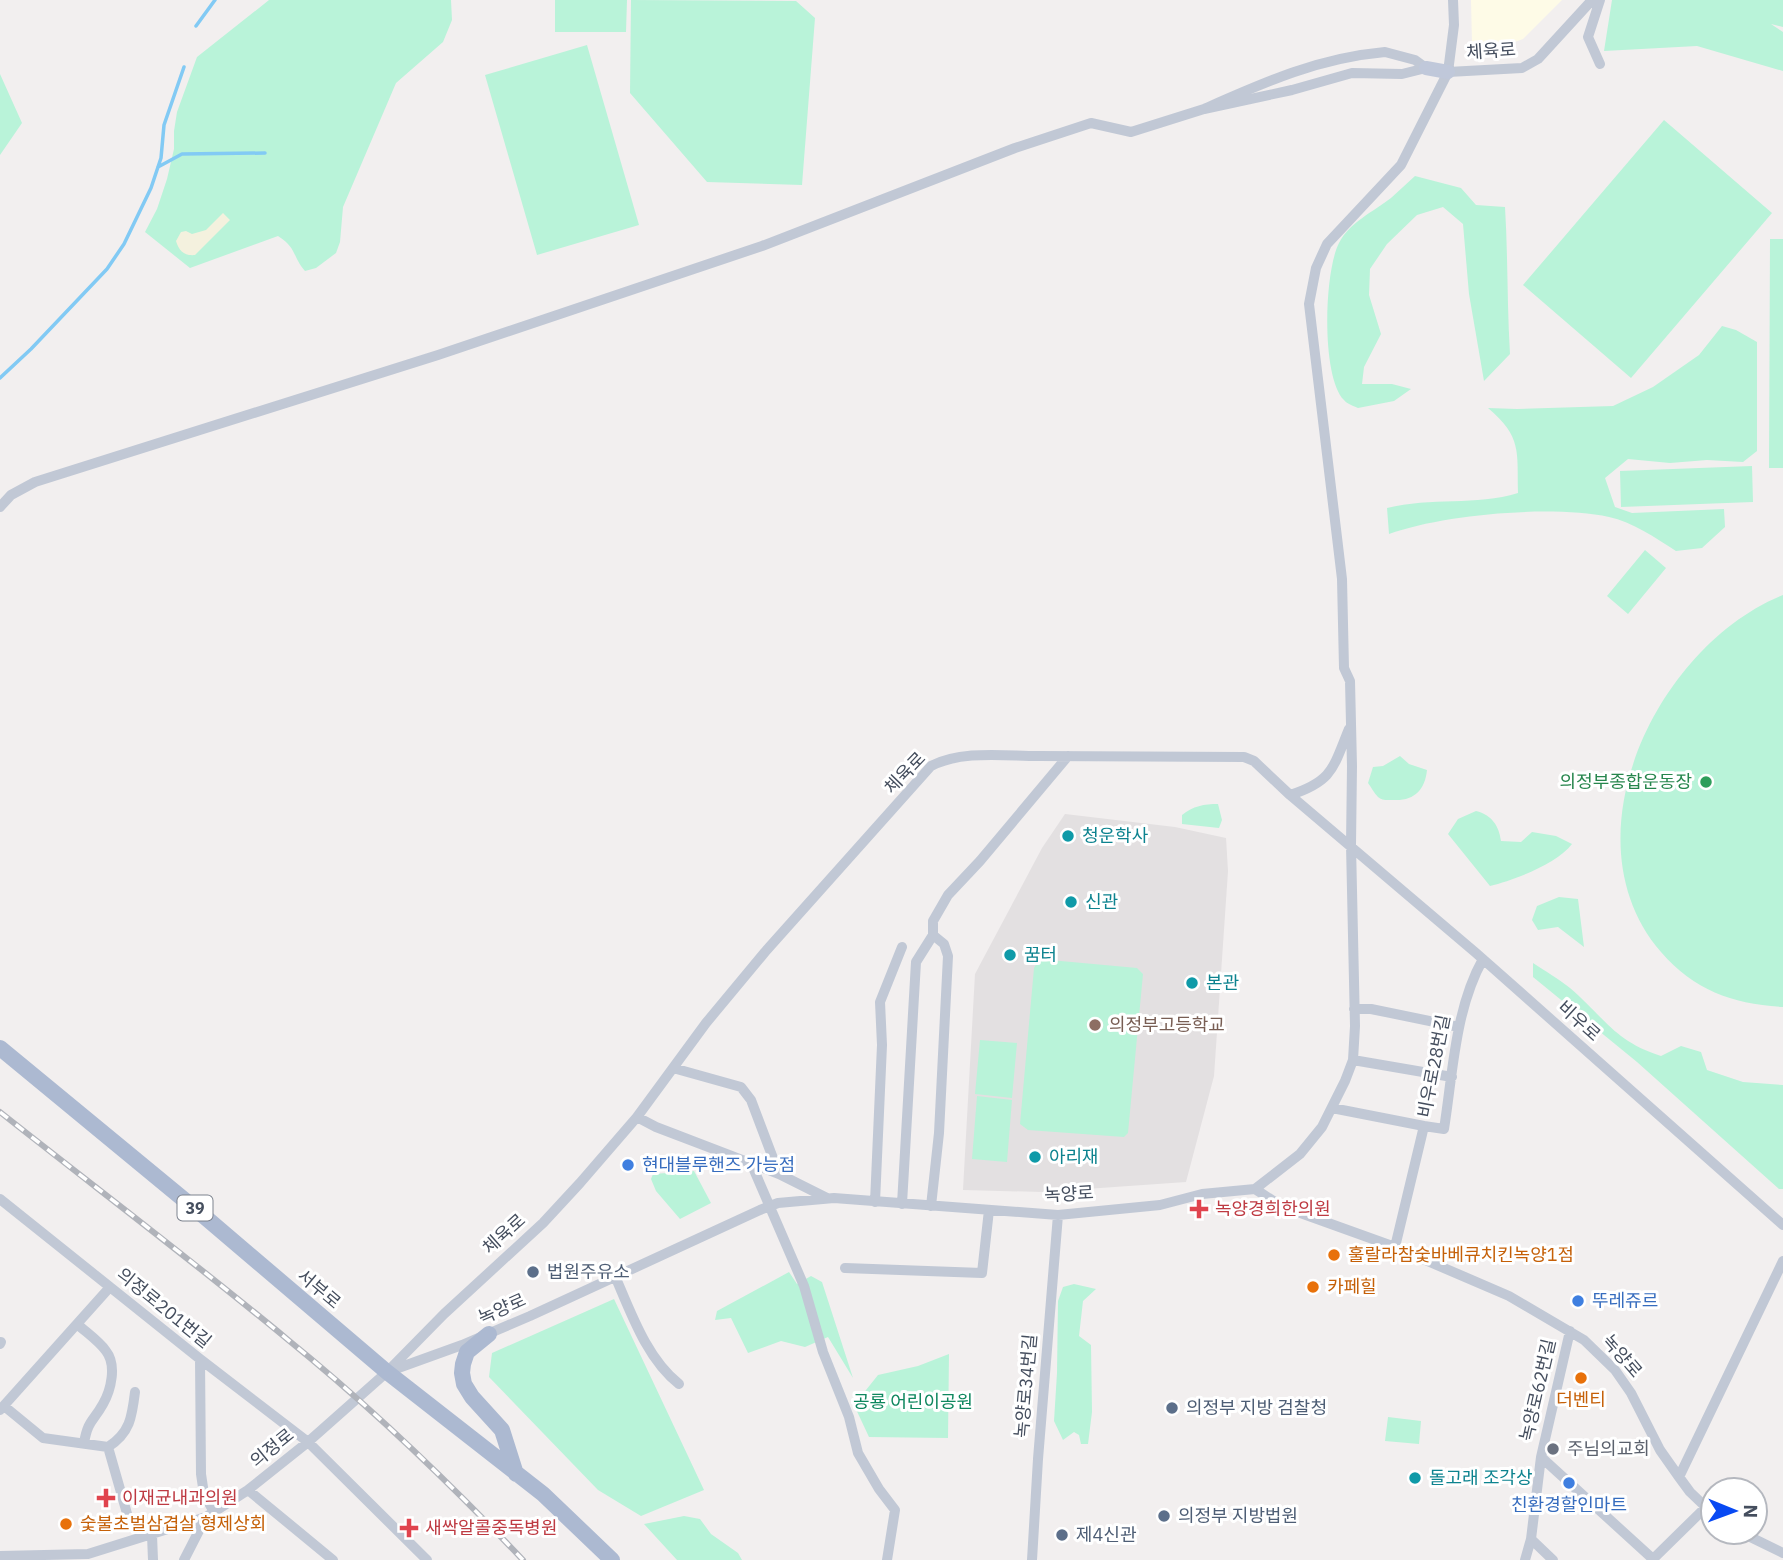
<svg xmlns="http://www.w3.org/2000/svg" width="1783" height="1560" viewBox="0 0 1783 1560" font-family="'IBM Plex Sans','Noto Sans KR',sans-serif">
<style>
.commercial{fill:#fefbe7}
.education{fill:#e3e0e1}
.green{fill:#b9f3d9}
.sand{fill:#f4f1de}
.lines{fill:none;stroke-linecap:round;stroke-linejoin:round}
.stream{stroke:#82caf4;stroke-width:3.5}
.street{stroke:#c1c8d5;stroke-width:10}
.secondary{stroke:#c0c8da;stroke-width:14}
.primary{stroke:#acb9d1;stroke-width:16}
.rail-casing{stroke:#b0b3ba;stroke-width:6}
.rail{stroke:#fff;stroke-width:3.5;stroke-dasharray:10;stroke-linecap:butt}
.leisure-dot{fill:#2e9e5b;stroke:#fff;stroke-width:2.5}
.culture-dot{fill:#0f9aa8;stroke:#fff;stroke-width:2.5}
.education-dot{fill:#8d6e63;stroke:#fff;stroke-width:2.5}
.shop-dot{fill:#3f7fe0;stroke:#fff;stroke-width:2.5}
.health-dot{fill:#e0444e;stroke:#fff;stroke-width:2.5}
.food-dot{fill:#e8710a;stroke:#fff;stroke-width:2.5}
.service-dot{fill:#5c6f8a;stroke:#fff;stroke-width:2.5}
.worship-dot{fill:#6b7280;stroke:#fff;stroke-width:2.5}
.labels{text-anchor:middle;stroke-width:6;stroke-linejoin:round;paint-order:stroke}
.shield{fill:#fff;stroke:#7d838e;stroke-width:2}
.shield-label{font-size:16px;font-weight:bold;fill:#454e5e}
.street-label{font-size:18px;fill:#454e5e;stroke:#fff}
.leisure-label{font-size:18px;fill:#27864d;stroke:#fff;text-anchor:end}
.culture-label{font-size:18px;fill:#0d838f;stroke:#fff;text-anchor:start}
.education-label{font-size:18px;fill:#785e54;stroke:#fff;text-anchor:start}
.shop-label{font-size:18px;fill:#366cbe;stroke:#fff;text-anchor:start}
.health-label{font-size:18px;fill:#be3a42;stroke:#fff;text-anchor:start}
.food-label{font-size:18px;fill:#c56008;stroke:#fff;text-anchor:start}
.service-label{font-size:18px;fill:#4e5e75;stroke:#fff;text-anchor:start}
.park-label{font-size:18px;fill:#0e875e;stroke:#fff}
.worship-label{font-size:18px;fill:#5b616d;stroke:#fff;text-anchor:start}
</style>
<rect width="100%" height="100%" fill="#f2efef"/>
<!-- commercial -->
<path class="commercial" d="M1471,0H1562L1523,39L1477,56L1472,43Z"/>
<!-- education -->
<path class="education" d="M1065,814L1175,827L1226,838L1228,871L1214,1076L1186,1182L1043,1192L963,1190L975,974L1042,848Z"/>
<!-- green -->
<path class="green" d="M269,0H451L452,20L443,42L396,83L343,207L340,242L336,253L316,268L305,271C292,256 297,248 278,236L190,268L145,232L157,209L167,179L174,149V131L177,112L197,57Z
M555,0H627L626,32H555Z
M631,0L796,1L815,18L802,185L707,182L630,93Z
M1612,0H1783V27L1771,24L1783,32V71L1697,46L1604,51Z
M587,45L639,225L537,255L485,75Z
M0,74L22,123L0,155Z
M1664,120L1772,213L1631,378L1523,285Z
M1415,176L1461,188L1476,205L1505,207C1508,256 1507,305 1510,354L1484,381L1469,294L1463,224L1443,207L1417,215L1387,244L1370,269L1369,295L1381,334L1364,367L1362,384H1392L1411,389L1394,401L1358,408C1354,406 1347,404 1344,400C1321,377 1324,272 1339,243C1350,222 1373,212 1391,198C1399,191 1407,183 1415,176Z
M1770,239H1783V468H1769Z
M1722,326L1736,330L1757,342V451L1743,462L1707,460L1670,463L1628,459L1605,478L1615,507L1632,513L1724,509L1725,527L1702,548L1676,551C1656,538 1632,522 1609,517C1551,505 1444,514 1389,534L1387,508C1431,497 1476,506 1518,493C1517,451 1522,437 1488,408L1517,409L1613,406L1653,387L1699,355Z
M1752,466L1753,502L1621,507L1620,471Z
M1645,550L1666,568L1628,614L1607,596Z
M1783,595V1007C1733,1004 1695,991 1661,952C1563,838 1658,645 1783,595Z
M1400,756L1409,764L1427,770C1425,790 1414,801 1394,800C1388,800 1382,801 1378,797C1374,793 1371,787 1368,783L1373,767L1383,766Z
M1218,804L1222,820L1219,828L1182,824V815C1193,806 1204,804 1218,804Z
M1476,811C1492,815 1499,826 1501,841L1521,842L1532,832L1556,836L1572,844C1557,864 1514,880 1490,886L1448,834L1458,819Z
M1559,897L1578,899L1584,947L1558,927L1538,930L1532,920L1537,906Z
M1039,959L1137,968L1143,974L1128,1133L1124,1137L1028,1130L1020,1124L1034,968Z
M1533,963C1545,971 1559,979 1570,988C1605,1018 1614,1041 1661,1056L1681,1046L1701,1052L1707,1070L1743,1082L1783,1085V1189H1779L1637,1062L1533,977Z
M980,1040L1017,1043L1012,1098L975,1094Z
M977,1096L1012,1100L1007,1162L972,1159Z
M694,1171L711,1203L680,1219L656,1191L651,1179L653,1174Z
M789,1272L797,1284L811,1276L822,1282L853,1378L828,1337L805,1347L781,1341L748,1353L731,1318L715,1320L717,1311Z
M1074,1284L1096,1289L1083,1301L1079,1336L1091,1345L1092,1412L1088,1444H1081L1079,1435L1074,1432L1063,1440L1054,1421L1057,1373L1058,1301L1063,1287Z
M614,1299L704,1490L641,1516L598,1490L489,1377L492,1353Z
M949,1354L948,1438L869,1437L854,1405L878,1375L918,1366Z
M1388,1417L1421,1421L1419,1444L1385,1441Z
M684,1516L700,1519L711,1534L738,1553L742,1560H677L644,1524Z"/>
<!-- sand -->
<path class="sand" d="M223,213L230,220L195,255C184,256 179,251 176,241L181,232L186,231L192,234L206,230Z"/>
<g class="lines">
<!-- stream -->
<path class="stream" d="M196,26L215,0
M158,167L182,154L265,153
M0,378L31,349L107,269L124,244L151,188L161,158L164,125L184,67"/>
<!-- street -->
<path class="street" d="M1600,0L1588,37L1600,64
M1385,52L1415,60L1426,68L1402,74L1352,73L1292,90L1204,109C1265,82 1318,58 1385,52Z
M1448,72L1522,68L1538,59L1592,0
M0,507L11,495L35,482L438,355L762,246L1015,148L1091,123L1131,132L1204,109
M1290,795C1333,781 1333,768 1349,729
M933,935V921L948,895L980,861L1068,756
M1354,1009H1371L1459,1027
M1353,1060L1452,1077
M673,1068L741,1087L751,1100L779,1174
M1332,1108L1424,1126
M637,1117L656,1127L779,1174L827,1198
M751,1163L804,1286L823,1352L849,1417L858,1453L879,1489L895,1510L887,1560
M1255,1189L1300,1154L1322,1127L1345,1081L1353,1060L1355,1026L1351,845L1352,766L1350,681L1344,668L1342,579L1309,304L1316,268L1327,244L1401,165L1448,72L1454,25L1453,0
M0,1199L200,1359L308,1442L427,1560
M875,1202L882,1045L880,1002L902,947
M902,1204L916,962L933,935L944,944L948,956L939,1133L931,1206
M1395,1247L1424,1126L1444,1129C1453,1072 1455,1009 1483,959
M845,1268L982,1273L989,1210
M615,1276C631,1313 647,1359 679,1384
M77,1324C87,1333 99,1341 106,1351C117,1365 111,1390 103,1404C93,1422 88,1420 84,1443
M0,1344L1,1342
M200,1359L201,1474L204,1494L214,1512
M390,1371L462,1345L530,1316L760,1210L778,1203L834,1198L1058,1215L1160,1205L1202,1194L1255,1189L1281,1206L1395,1247L1509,1296L1584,1340L1615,1370L1631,1393L1660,1450L1679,1477L1690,1492L1713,1514
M4,1406L43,1438L108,1447L128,1517L152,1535
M0,1410L110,1287
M108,1447C130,1433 132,1417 135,1392
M1541,1457L1654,1560
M1679,1477L1783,1261
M248,1490L333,1560
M1740,1532L1783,1553
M152,1535L153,1560
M1531,1539L1553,1560
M0,1556L88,1554L206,1517L248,1490L308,1442L387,1372L444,1314L543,1223L580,1183L637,1117L706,1023L765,952L931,766C962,750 1004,756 1038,756C1106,756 1175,757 1244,757L1254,761L1290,795L1476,953L1783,1225
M184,1560L206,1517
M1032,1560L1038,1459L1058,1215
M1525,1560L1531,1539L1541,1457L1570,1331
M1652,1560L1705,1508"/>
<!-- secondary -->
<path class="secondary" d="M1426,68L1448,72"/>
<!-- primary -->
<path class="primary" d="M0,1048L205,1217L387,1372L543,1494L612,1560
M489,1334L467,1352L463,1364L462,1373L464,1384L472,1397L502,1430L516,1474"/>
<defs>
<path id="rail" d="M0,1112C96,1188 193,1261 287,1339C371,1407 449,1482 523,1560"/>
</defs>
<!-- rail casing -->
<use href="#rail" class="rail-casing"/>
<!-- rail -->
<use href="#rail" class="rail"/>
</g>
<!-- markers -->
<circle class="leisure-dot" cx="1706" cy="782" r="7"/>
<g class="culture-dot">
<circle cx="1068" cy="836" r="7"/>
<circle cx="1071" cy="902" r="7"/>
<circle cx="1010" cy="955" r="7"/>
<circle cx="1192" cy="983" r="7"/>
<circle cx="1035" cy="1157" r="7"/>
<circle cx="1415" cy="1478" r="7"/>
</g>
<circle class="education-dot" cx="1095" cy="1025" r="7"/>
<g class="shop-dot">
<circle cx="628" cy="1165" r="7"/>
<circle cx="1578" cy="1301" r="7"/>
<circle cx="1569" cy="1483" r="7"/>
</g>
<g class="health-dot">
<path d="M1195.5 1198.5h7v7h7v7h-7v7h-7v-7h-7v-7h7z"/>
<path d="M102.5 1487.5h7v7h7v7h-7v7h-7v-7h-7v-7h7z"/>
<path d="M405.5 1517.5h7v7h7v7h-7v7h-7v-7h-7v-7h7z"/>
</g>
<g class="food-dot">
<circle cx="1334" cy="1255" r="7"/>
<circle cx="1313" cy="1287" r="7"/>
<circle cx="1581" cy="1378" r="7"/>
<circle cx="66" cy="1524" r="7"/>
</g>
<g class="service-dot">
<circle cx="533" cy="1272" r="7"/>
<circle cx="1172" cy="1408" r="7"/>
<circle cx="1164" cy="1516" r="7"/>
<circle cx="1062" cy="1535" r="7"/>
</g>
<circle class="worship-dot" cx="1553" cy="1449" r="7"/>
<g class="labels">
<!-- shield labels -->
<rect class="shield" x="177.5" y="1195.5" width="35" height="25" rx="5"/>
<g class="shield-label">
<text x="195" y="1214">39</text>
</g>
<!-- street labels -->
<g class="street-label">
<text transform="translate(1491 51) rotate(-4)" y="6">체육로</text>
<text transform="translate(905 773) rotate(-46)" y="6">체육로</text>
<text transform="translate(1579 1021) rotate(42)" y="6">비우로</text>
<text transform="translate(1434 1066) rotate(-79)" y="6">비우로28번길</text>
<text transform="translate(1069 1194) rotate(-3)" y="6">녹양로</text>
<text transform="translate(504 1234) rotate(-42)" y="6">체육로</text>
<text transform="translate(319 1289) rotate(40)" y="6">서부로</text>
<text transform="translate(164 1308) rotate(39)" y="6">의정로201번길</text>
<text transform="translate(502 1309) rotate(-24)" y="6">녹양로</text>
<text transform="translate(1622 1356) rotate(49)" y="6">녹양로</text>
<text transform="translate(1026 1386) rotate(-85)" y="6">녹양로34번길</text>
<text transform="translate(1538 1390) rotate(-77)" y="6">녹양로62번길</text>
<text transform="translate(272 1448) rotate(-39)" y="6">의정로</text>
</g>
<!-- leisure labels -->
<g class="leisure-label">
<text x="1692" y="788">의정부종합운동장</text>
</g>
<!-- culture labels -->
<g class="culture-label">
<text x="1082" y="842">청운학사</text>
<text x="1085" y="908">신관</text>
<text x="1024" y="961">꿈터</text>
<text x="1206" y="989">본관</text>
<text x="1049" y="1163">아리재</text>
<text x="1429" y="1484">돌고래 조각상</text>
</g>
<!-- education labels -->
<g class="education-label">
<text x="1109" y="1031">의정부고등학교</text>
</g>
<!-- shop labels -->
<g class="shop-label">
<text x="642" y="1171">현대블루핸즈 가능점</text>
<text x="1592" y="1307">뚜레쥬르</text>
<text x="1569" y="1511" text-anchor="middle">친환경할인마트</text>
</g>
<!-- health labels -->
<g class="health-label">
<text x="1215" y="1215">녹양경희한의원</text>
<text x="122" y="1504">이재균내과의원</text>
<text x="425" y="1534">새싹알콜중독병원</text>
</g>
<!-- food labels -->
<g class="food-label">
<text x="1348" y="1261">훌랄라참숯바베큐치킨녹양1점</text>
<text x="1327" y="1293">카페힐</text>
<text x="1581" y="1406" text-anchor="middle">더벤티</text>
<text x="80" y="1530">숯불초벌삼겹살 형제상회</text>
</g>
<!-- service labels -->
<g class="service-label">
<text x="547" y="1278">법원주유소</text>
<text x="1186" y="1414">의정부 지방 검찰청</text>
<text x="1178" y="1522">의정부 지방법원</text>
<text x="1076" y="1541">제4신관</text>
</g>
<!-- park labels -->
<g class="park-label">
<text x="913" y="1408">공룡 어린이공원</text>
</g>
<!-- worship labels -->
<g class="worship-label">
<text x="1567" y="1455">주님의교회</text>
</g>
</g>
<!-- north arrow -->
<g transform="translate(1734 1511) rotate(91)"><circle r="33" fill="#ffffff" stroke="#b5b8bf" stroke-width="2"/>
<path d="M0-5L12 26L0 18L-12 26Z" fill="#0849f3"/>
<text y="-10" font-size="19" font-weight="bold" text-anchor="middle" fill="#454e5e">N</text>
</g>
</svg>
